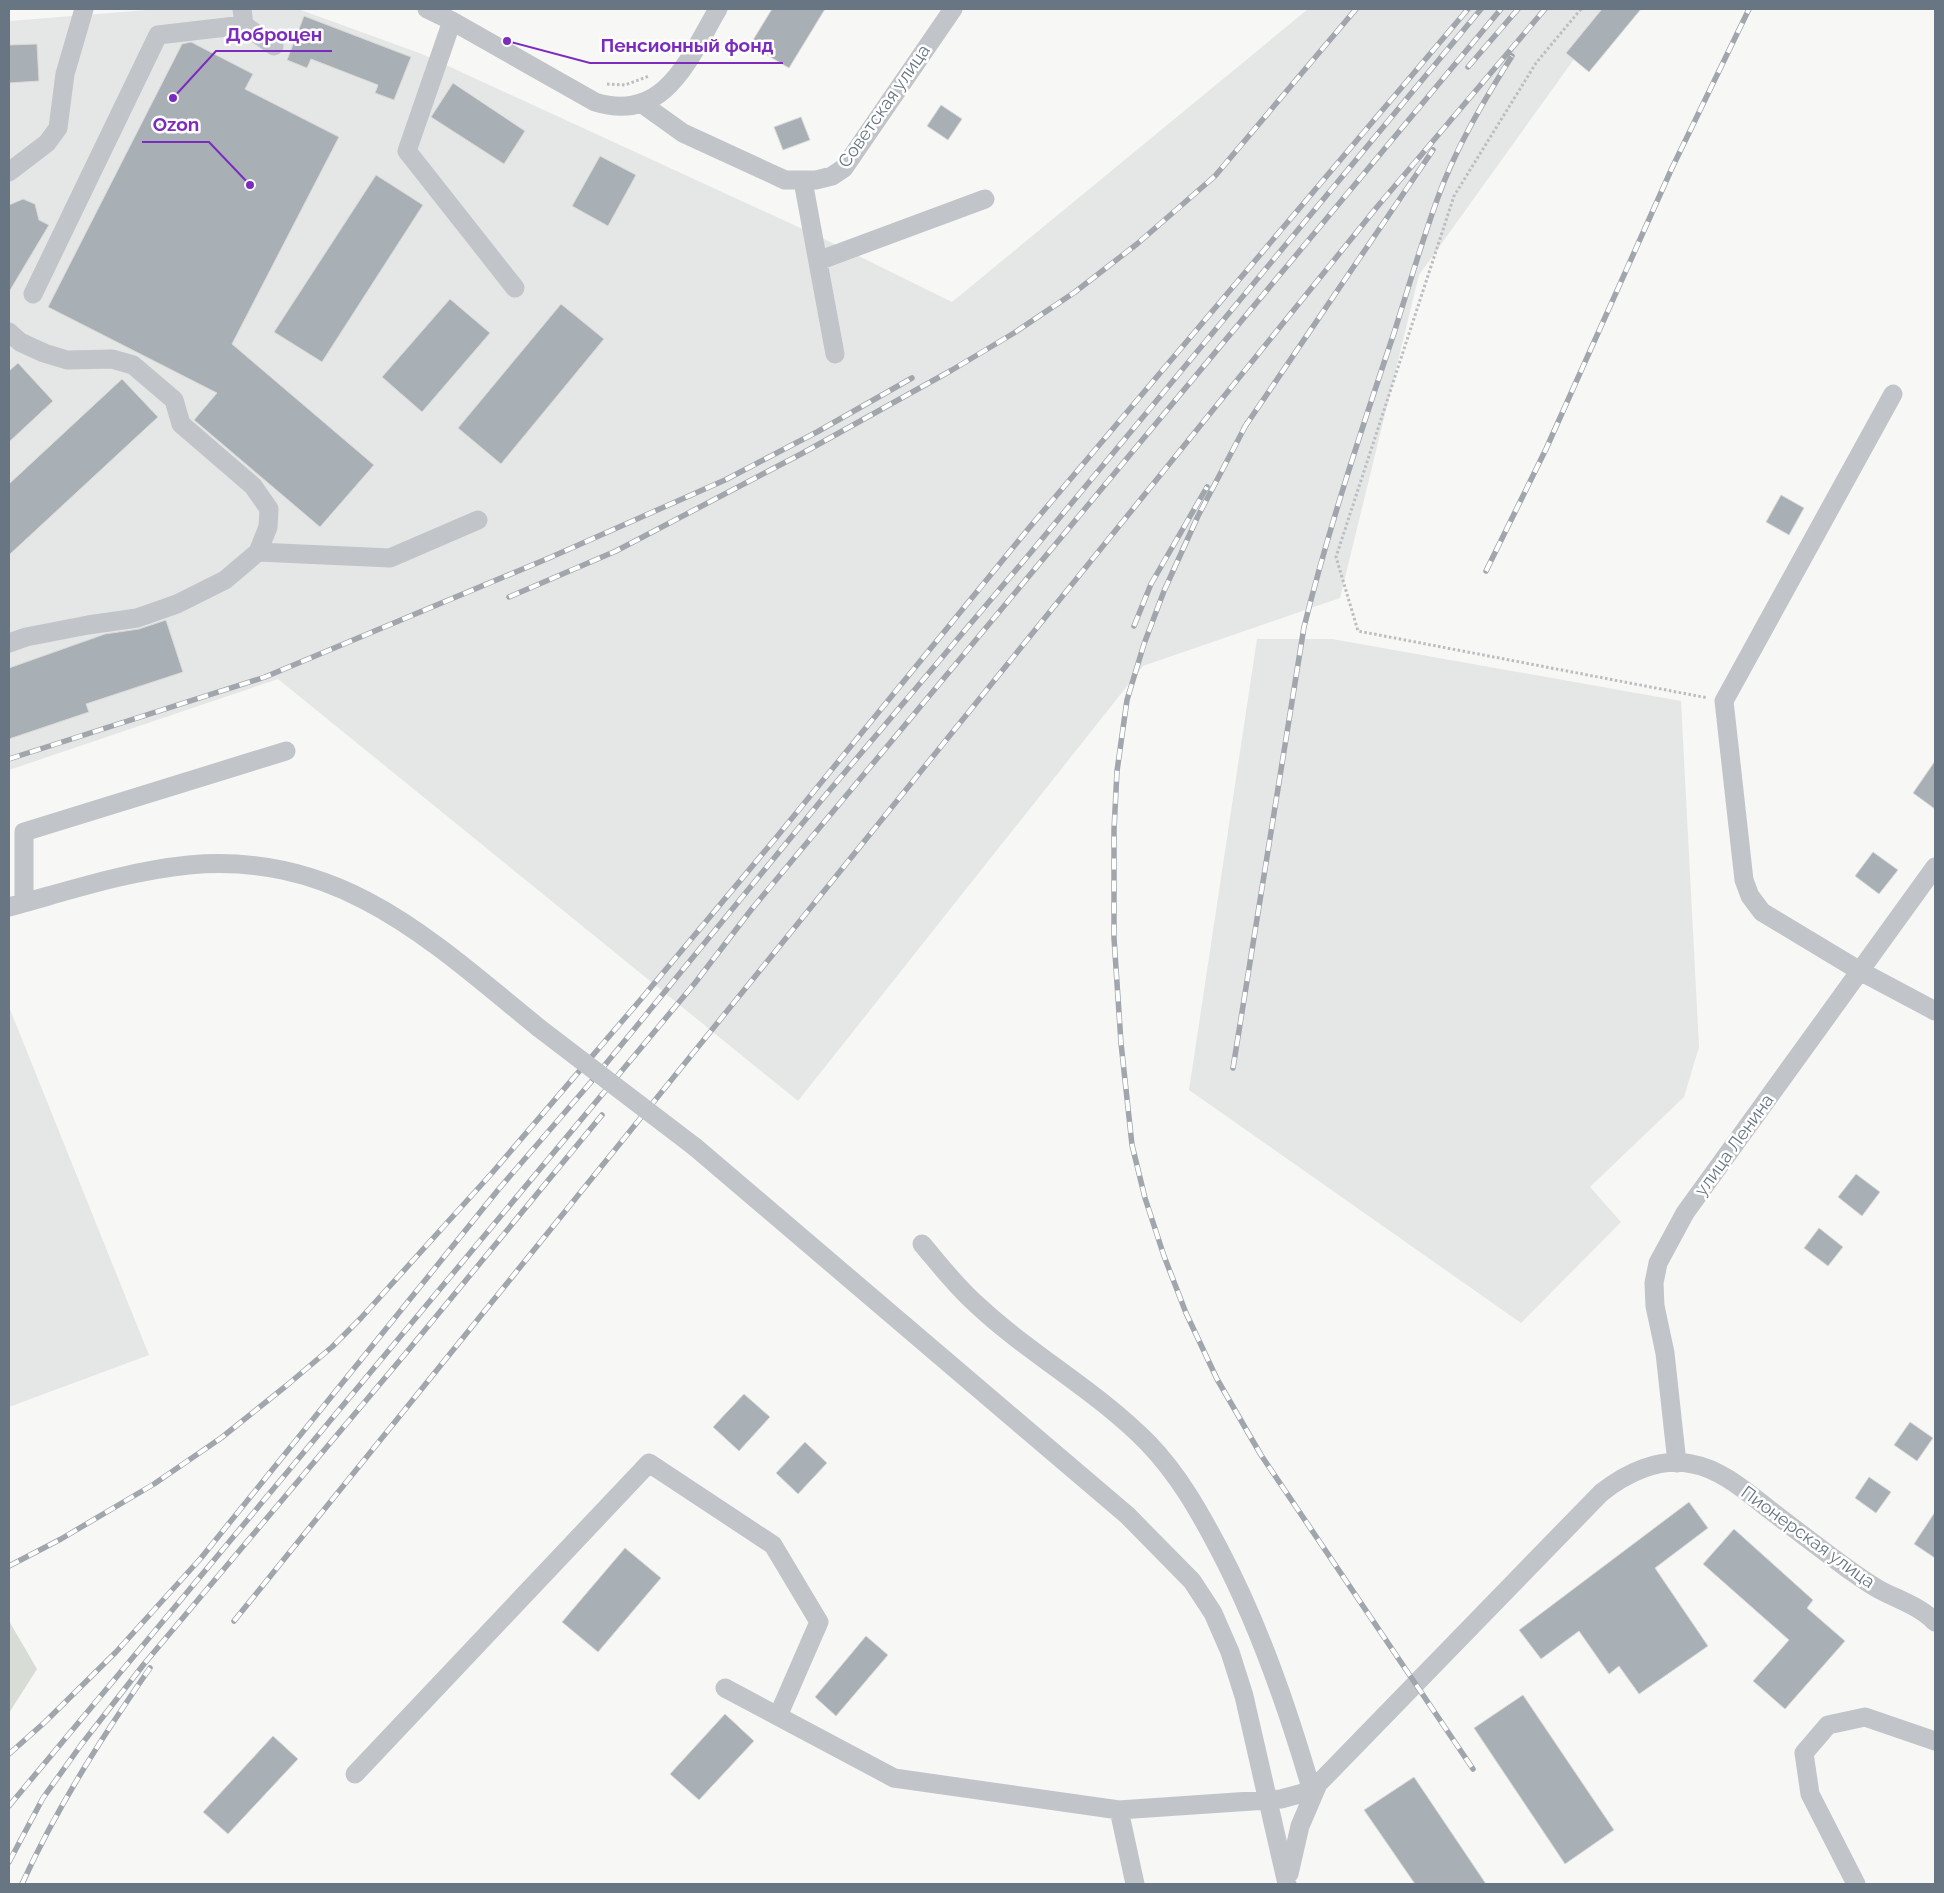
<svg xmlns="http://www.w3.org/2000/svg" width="1944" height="1893" viewBox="0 0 1944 1893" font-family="Raleway,sans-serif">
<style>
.built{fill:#e5e6e6}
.green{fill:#d7dcd4}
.building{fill:#a8afb5;stroke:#d9d9d7}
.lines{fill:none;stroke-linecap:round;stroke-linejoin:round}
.path{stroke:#bbbdc0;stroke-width:3;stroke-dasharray:2.5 2.5;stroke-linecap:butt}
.minor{stroke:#c1c4c8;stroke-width:19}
.rail-casing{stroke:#a0a6ac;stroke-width:5.5}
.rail{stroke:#fff;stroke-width:4;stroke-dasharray:11;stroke-linecap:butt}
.minor-bridge{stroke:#c1c4c8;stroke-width:19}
.labels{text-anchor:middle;stroke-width:5;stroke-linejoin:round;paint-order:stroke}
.street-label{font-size:18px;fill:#687684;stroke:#fff}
.leader{fill:none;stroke:#7b2cbf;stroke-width:2}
.callout-dot{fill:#7b2cbf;stroke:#fff;stroke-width:2}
.callout-label{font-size:19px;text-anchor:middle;font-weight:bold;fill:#7b2cbf;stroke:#fff;stroke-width:5;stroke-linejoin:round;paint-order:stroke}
</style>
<rect width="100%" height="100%" fill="#f7f7f5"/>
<!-- built -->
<path class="built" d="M160,9H298L422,54L818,236L952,302L1308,9H1610L1419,275L1340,598L1143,666L798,1101L278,679L9,770V21Z
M1257,639H1332L1681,701L1699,1047L1684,1097L1590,1187L1621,1222L1521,1323L1189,1090Z
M9,1007L149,1355L9,1407Z"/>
<!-- green -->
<path class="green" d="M9,1621L37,1669L9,1713Z"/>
<!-- building -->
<path class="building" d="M772,9H825L789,68L750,45Z
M1602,9H1641L1589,72L1566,53Z
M304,16L411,57L394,100L375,93L378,85L311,59L307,68L287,60Z
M191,42L253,74L245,89L339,137L232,344L374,465L320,527L194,420L217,393L48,307L182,44Z
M37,44L39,81L9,83V45Z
M453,83L525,131L504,164L431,117Z
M941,105L962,119L948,140L927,126Z
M801,117L810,140L783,150L774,127Z
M600,156L636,175L608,226L572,206Z
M376,175L423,205L322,362L274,332Z
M23,199L35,204L39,220L49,225L9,292V205Z
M450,299L490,333L422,412L382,377Z
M561,304L604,339L501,464L458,428Z
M18,363L53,401L9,442V371Z
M122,379L158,417L9,555V484Z
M1781,495L1804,508L1789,535L1766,522Z
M166,620L183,672L86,704L89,712L9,739V668L105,634L139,629Z
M1935,761V809L1913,793Z
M1873,852L1898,870L1879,894L1855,876Z
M1856,1174L1880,1192L1862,1216L1838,1197Z
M1819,1228L1843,1247L1828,1266L1804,1248Z
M744,1394L770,1417L739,1451L713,1427Z
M1910,1422L1933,1438L1917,1461L1894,1445Z
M805,1442L827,1463L798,1494L776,1473Z
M1869,1477L1891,1492L1876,1513L1855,1498Z
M1689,1502L1708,1528L1655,1568L1708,1646L1639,1694L1619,1666L1609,1674L1579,1631L1541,1659L1519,1630Z
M1935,1512V1558L1914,1544Z
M1734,1529L1813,1600L1807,1608L1845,1641L1785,1709L1753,1681L1789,1640L1703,1564Z
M625,1548L661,1578L598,1652L562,1622Z
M866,1636L888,1655L836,1716L815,1697Z
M1523,1695L1614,1830L1565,1864L1474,1728Z
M725,1714L754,1741L699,1800L670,1774Z
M273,1736L298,1759L228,1834L203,1812Z
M1414,1777L1486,1884H1415L1364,1810Z"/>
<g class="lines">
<!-- path -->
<path class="path" d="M1581,9L1536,63L1454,196L1336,557L1358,631L1708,698
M607,84L625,85L649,76"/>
<!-- minor -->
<path class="minor" d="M242,9L244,25L274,46
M427,9L452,21L595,102C665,124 689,58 718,9
M452,21L407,151L515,288
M641,103L683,133L785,180H816L832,176L844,168L953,9
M9,172L47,143L58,128L65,74L84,9
M803,181L835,354
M818,261L985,199
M33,294L158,35L244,25
M9,332L20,342L44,353L67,360L112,359L133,365L174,400L181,424L253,486L269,509L268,527L258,552L225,580L177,604L137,618L88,625L26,637L9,643
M1893,394L1724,701L1744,880L1750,896L1762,912L1860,971L1935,1011
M258,552L390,558L478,520
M24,903V832L286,751
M9,907C68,891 128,871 189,865C340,851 432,941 539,1028
M695,1147L1127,1515L1192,1581L1213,1613L1230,1652L1244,1696L1287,1884
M922,1244C939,1264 955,1285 975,1303C1029,1354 1096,1390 1148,1443C1178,1474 1199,1511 1219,1549C1259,1625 1287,1706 1311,1788
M1677,1463L1665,1353L1655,1306L1654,1283L1658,1263L1685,1213L1935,867
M725,1688L894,1778L1119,1810
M355,1774L649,1463L773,1545L819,1622L778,1716
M1289,1874L1300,1826L1318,1784
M1135,1884L1119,1810L1281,1799L1303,1793L1318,1784L1601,1493C1626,1473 1659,1457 1692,1464C1721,1469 1747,1492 1770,1510C1796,1530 1822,1550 1848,1569C1858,1576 1869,1584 1880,1590C1899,1600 1921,1607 1935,1622
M1856,1884L1810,1794L1804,1753L1828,1725L1865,1717L1935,1741"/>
<defs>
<path id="rail" d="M1468,67L1518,9
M1247,423L1198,516L1164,591L1144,644L1127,700L1117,771L1114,830V938L1121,1043L1132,1145L1145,1198L1164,1256L1186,1313L1217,1379L1261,1455L1473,1769
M1244,428L1433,150
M1486,571L1546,449L1672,168L1749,9
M509,597L616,551L801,454L952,370L1014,333L1075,292L1137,244L1215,176L1356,9
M1134,626L1151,584L1207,487
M9,759L265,677L549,558L725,480L817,432L912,378
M1233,1068L1304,627C1329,527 1361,431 1394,333C1408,289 1421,244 1437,200C1455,149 1483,102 1512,56
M9,1566L61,1539L154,1484L221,1438L286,1386L332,1347L361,1318L492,1173L642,998L775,839L1029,528L1468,9
M234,1621L1377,207L1545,9
M9,1754L45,1722L116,1652L201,1558L498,1190L591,1082L824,797L1032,551L1481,9
M9,1806L695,983L751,910L1501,9
M9,1862L43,1798L81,1745L144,1664L406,1353L602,1115
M22,1884C57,1807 102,1737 150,1668"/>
</defs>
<!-- rail casing -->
<use href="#rail" class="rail-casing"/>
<!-- rail -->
<use href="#rail" class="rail"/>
<!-- minor-bridge -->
<path class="minor-bridge" d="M539,1028L695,1147"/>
</g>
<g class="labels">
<!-- street labels -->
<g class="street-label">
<text transform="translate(884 106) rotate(-55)" y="6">Советская улица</text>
<text transform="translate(1734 1145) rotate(-54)" y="6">улица Ленина</text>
<text transform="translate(1808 1537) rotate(36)" y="6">Пионерская улица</text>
</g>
</g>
<!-- callouts -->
<path class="leader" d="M173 98L216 51H332M507 41L590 63H783M250 185L209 142H142"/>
<g class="callout-dot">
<circle cx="173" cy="98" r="5"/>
<circle cx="507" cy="41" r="5"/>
<circle cx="250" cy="185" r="5"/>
</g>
<g class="callout-label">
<text x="274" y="41">Доброцен</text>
<text x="687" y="52">Пенсионный фонд</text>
<text x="176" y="131">Ozon</text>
</g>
<!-- border -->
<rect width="1944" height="1893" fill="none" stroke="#687684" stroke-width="20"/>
</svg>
